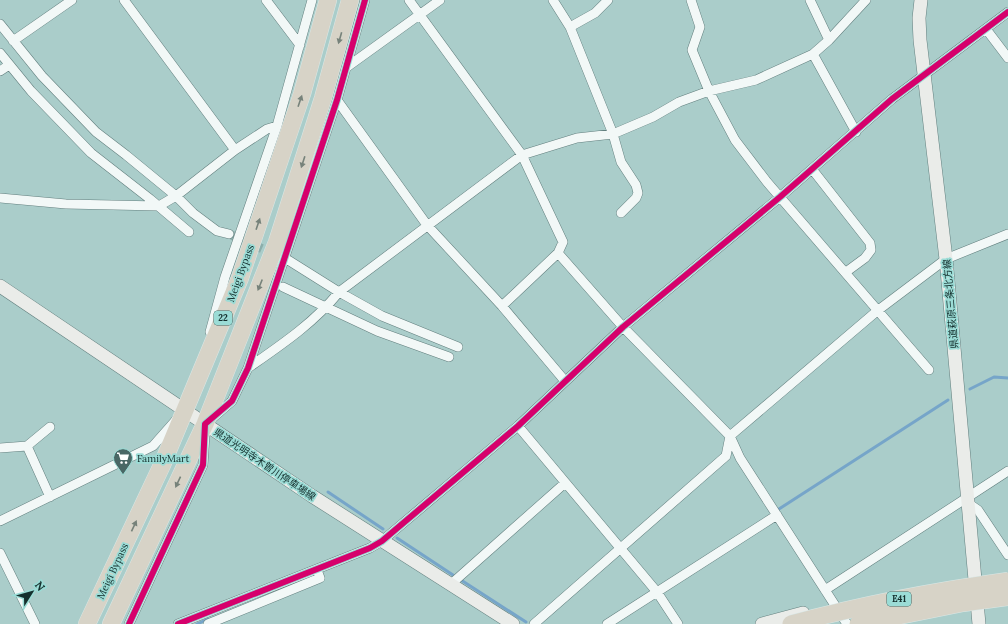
<svg xmlns="http://www.w3.org/2000/svg" width="1008" height="624" viewBox="0 0 1008 624" font-family="Lora,'Noto Sans JP',serif">
<style>
.lines{fill:none;stroke-linecap:round;stroke-linejoin:round}
.stream{stroke:#76a5c9;stroke-width:3}
.street-tunnel{stroke:#8caeab;stroke-width:9;stroke-dasharray:9 4.5;stroke-linecap:butt}
.street-casing{stroke:#627f7e;stroke-width:10}
.secondary-casing{stroke:#627f7e;stroke-width:14}
.highway-casing{stroke:#d9e8e7;stroke-width:18}
.street{stroke:#f2f8f7;stroke-width:9}
.secondary{stroke:#eaece9;stroke-width:13}
.highway{stroke:#d7d3c7;stroke-width:17}
.highway-bridge-casing{stroke:#d9e8e7;stroke-width:18;stroke-linecap:butt}
.highway-bridge{stroke:#d7d3c7;stroke-width:17}
.cycleway-casing{stroke:#9bdcd6;stroke-width:8}
.cycleway{stroke:#d6006c;stroke-width:6}
.oneway{fill:#76827a}
.labels{text-anchor:middle;stroke-width:3.5;stroke-linejoin:round;paint-order:stroke}
.shield{fill:#9bdcd6;stroke:#3d6460;stroke-width:1}
.shield-label{font-size:9px;font-weight:bold;fill:#15302e}
.street-label{font-size:10px;fill:#15302e;stroke:#9bdcd6}
.poi-label{font-size:10px;fill:#15302e;stroke:#9bdcd6;text-anchor:start}
</style>
<rect width="100%" height="100%" fill="#aacdca"/>
<g class="lines">
<!-- stream -->
<path class="stream" d="M970,389L994,377L1008,378
M328,492L383,529
M779,509L948,400
M397,538L453,575
M461,580L526,622
M197,624L208,619"/>
<!-- street-tunnel -->
<path class="street-tunnel" d="M229,234L276,255"/>
<defs>
<path id="street" d="M124,0L235,150
M266,0L300,45
M409,0L522,155L563,242L558,253L502,306
M553,0L570,27L613,134L621,162L636,185L638,193L636,198L621,213
M691,0L700,27L692,50L709,91L735,140L767,182L929,370
M810,0L829,40
M0,24L42,76L96,132L126,155L176,196L193,213L217,231L229,234
M570,27L595,13L608,0
M986,29L1008,58
M13,41L72,0
M0,53L31,91L91,153L150,199L189,232
M347,67L440,0
M0,71L9,65
M337,100L427,225L502,306L565,381
M856,132L813,54L829,40L866,0
M812,169L870,243L871,250L865,258L846,272
M0,198L66,204L159,206L176,196L235,150L267,129L277,126
M558,253L623,327L730,436L740,458L847,624
M288,260L339,292L382,316L458,347
M283,287L377,331L449,357
M210,332L225,277L277,126L312,0
M248,368C281,345 314,323 339,292L522,155L577,138L613,134L653,117L679,102L709,91L756,80L813,54
M209,421L232,401L248,368L337,100L365,0
M518,426L657,592L678,624
M27,446L50,427
M0,448L27,446L50,497
M968,503L978,510L1008,555
M0,521L153,446L176,420
M0,553L35,624
M450,585L565,483
M825,590L1008,471
M129,624L203,465L205,434
M178,624L370,548L382,541L518,426L623,327L780,197L892,99L1008,12
M208,624L320,578L317,570
M534,624L726,456L730,436L877,311L946,259L1008,234
M607,624L777,515"/>
<path id="secondary" d="M921,0L919,18L920,40L946,259L979,624
M0,286L312,496L513,624
M762,624L803,613"/>
<path id="highway" d="M87,624L162,465L240,278L302,94L328,0
M111,624L205,424L277,242L323,98L350,0"/>
</defs>
<!-- street casing -->
<use href="#street" class="street-casing"/>
<!-- secondary casing -->
<use href="#secondary" class="secondary-casing"/>
<!-- highway casing -->
<use href="#highway" class="highway-casing"/>
<!-- street -->
<use href="#street" class="street"/>
<!-- secondary -->
<use href="#secondary" class="secondary"/>
<!-- highway -->
<use href="#highway" class="highway"/>
<defs>
<path id="highway-bridge" d="M791,624C862,605 935,591 1008,581
M858,624L963,603L1008,597"/>
</defs>
<!-- highway-bridge casing -->
<use href="#highway-bridge" class="highway-bridge-casing"/>
<!-- highway-bridge -->
<use href="#highway-bridge" class="highway-bridge"/>
<defs>
<path id="cycleway" d="M129,624L203,465L205,424L232,401L248,368L337,100L365,0
M178,624L370,548L382,541L518,426L623,327L780,197L892,99L1008,12"/>
</defs>
<!-- cycleway casing -->
<use href="#cycleway" class="cycleway-casing"/>
<!-- cycleway -->
<use href="#cycleway" class="cycleway"/>
</g>
<!-- one-way arrows -->
<defs><path id="oneway-solid" d="M-6-.8H1V-3.2L6.5 0L1 3.2V.8H-6Z"/></defs>
<g class="oneway">
<use href="#oneway-solid" transform="translate(340 38) rotate(106)"/>
<use href="#oneway-solid" transform="translate(300 101) rotate(-71)"/>
<use href="#oneway-solid" transform="translate(303 162) rotate(108)"/>
<use href="#oneway-solid" transform="translate(258 224) rotate(-71)"/>
<use href="#oneway-solid" transform="translate(260 285) rotate(112)"/>
<use href="#oneway-solid" transform="translate(178 482) rotate(115)"/>
<use href="#oneway-solid" transform="translate(134 526) rotate(-65)"/>
</g>
<!-- icons -->
<defs>
<symbol id="supermarket-pin" viewBox="-11 -11 22 30"><path d="M0 17L-7.5 6A9.5 9.5 0 1 1 7.5 6Z" fill="#496765" stroke="#9bdcd6"/><path d="M-6-5.5h2.5l.6 2H6L4.5 2H-2.5L-4.4-4H-6ZM-1.5 3.2a1.3 1.3 0 1 0 .1 0ZM3 3.2a1.3 1.3 0 1 0 .1 0Z" fill="#fff"/></symbol>
</defs>
<g fill-rule="evenodd">
<use href="#supermarket-pin" x="112" y="447" width="22" height="30"/>
</g>
<g class="labels">
<!-- shield labels -->
<g class="shield">
<rect x="214" y="311" width="18" height="14" rx="3"/>
<rect x="887" y="592" width="24" height="14" rx="3"/>
</g>
<g class="shield-label">
<text x="223" y="321">22</text>
<text x="899" y="602">E41</text>
</g>
<!-- street labels -->
<g class="street-label">
<text transform="translate(240 273) rotate(-70)" y="4">Meigi Bypass</text>
<text transform="translate(950 304) rotate(-95)" y="4">県道萩原三条北方線</text>
<text transform="translate(265 464) rotate(34)" y="4">県道光明寺木曽川停車場線</text>
<text transform="translate(112 571) rotate(-65)" y="4">Meigi Bypass</text>
</g>
<!-- poi labels -->
<g class="poi-label">
<text x="137" y="462">FamilyMart</text>
</g>
</g>
<!-- north arrow -->
<g transform="translate(32 592) rotate(53)" stroke="#9bdcd6" stroke-width="3" paint-order="stroke">
<path d="M0-3L7 15L0 10L-7 15Z" fill="#15302e"/>
<text y="-6" font-size="11" font-weight="bold" text-anchor="middle" fill="#15302e">N</text>
</g>
</svg>
